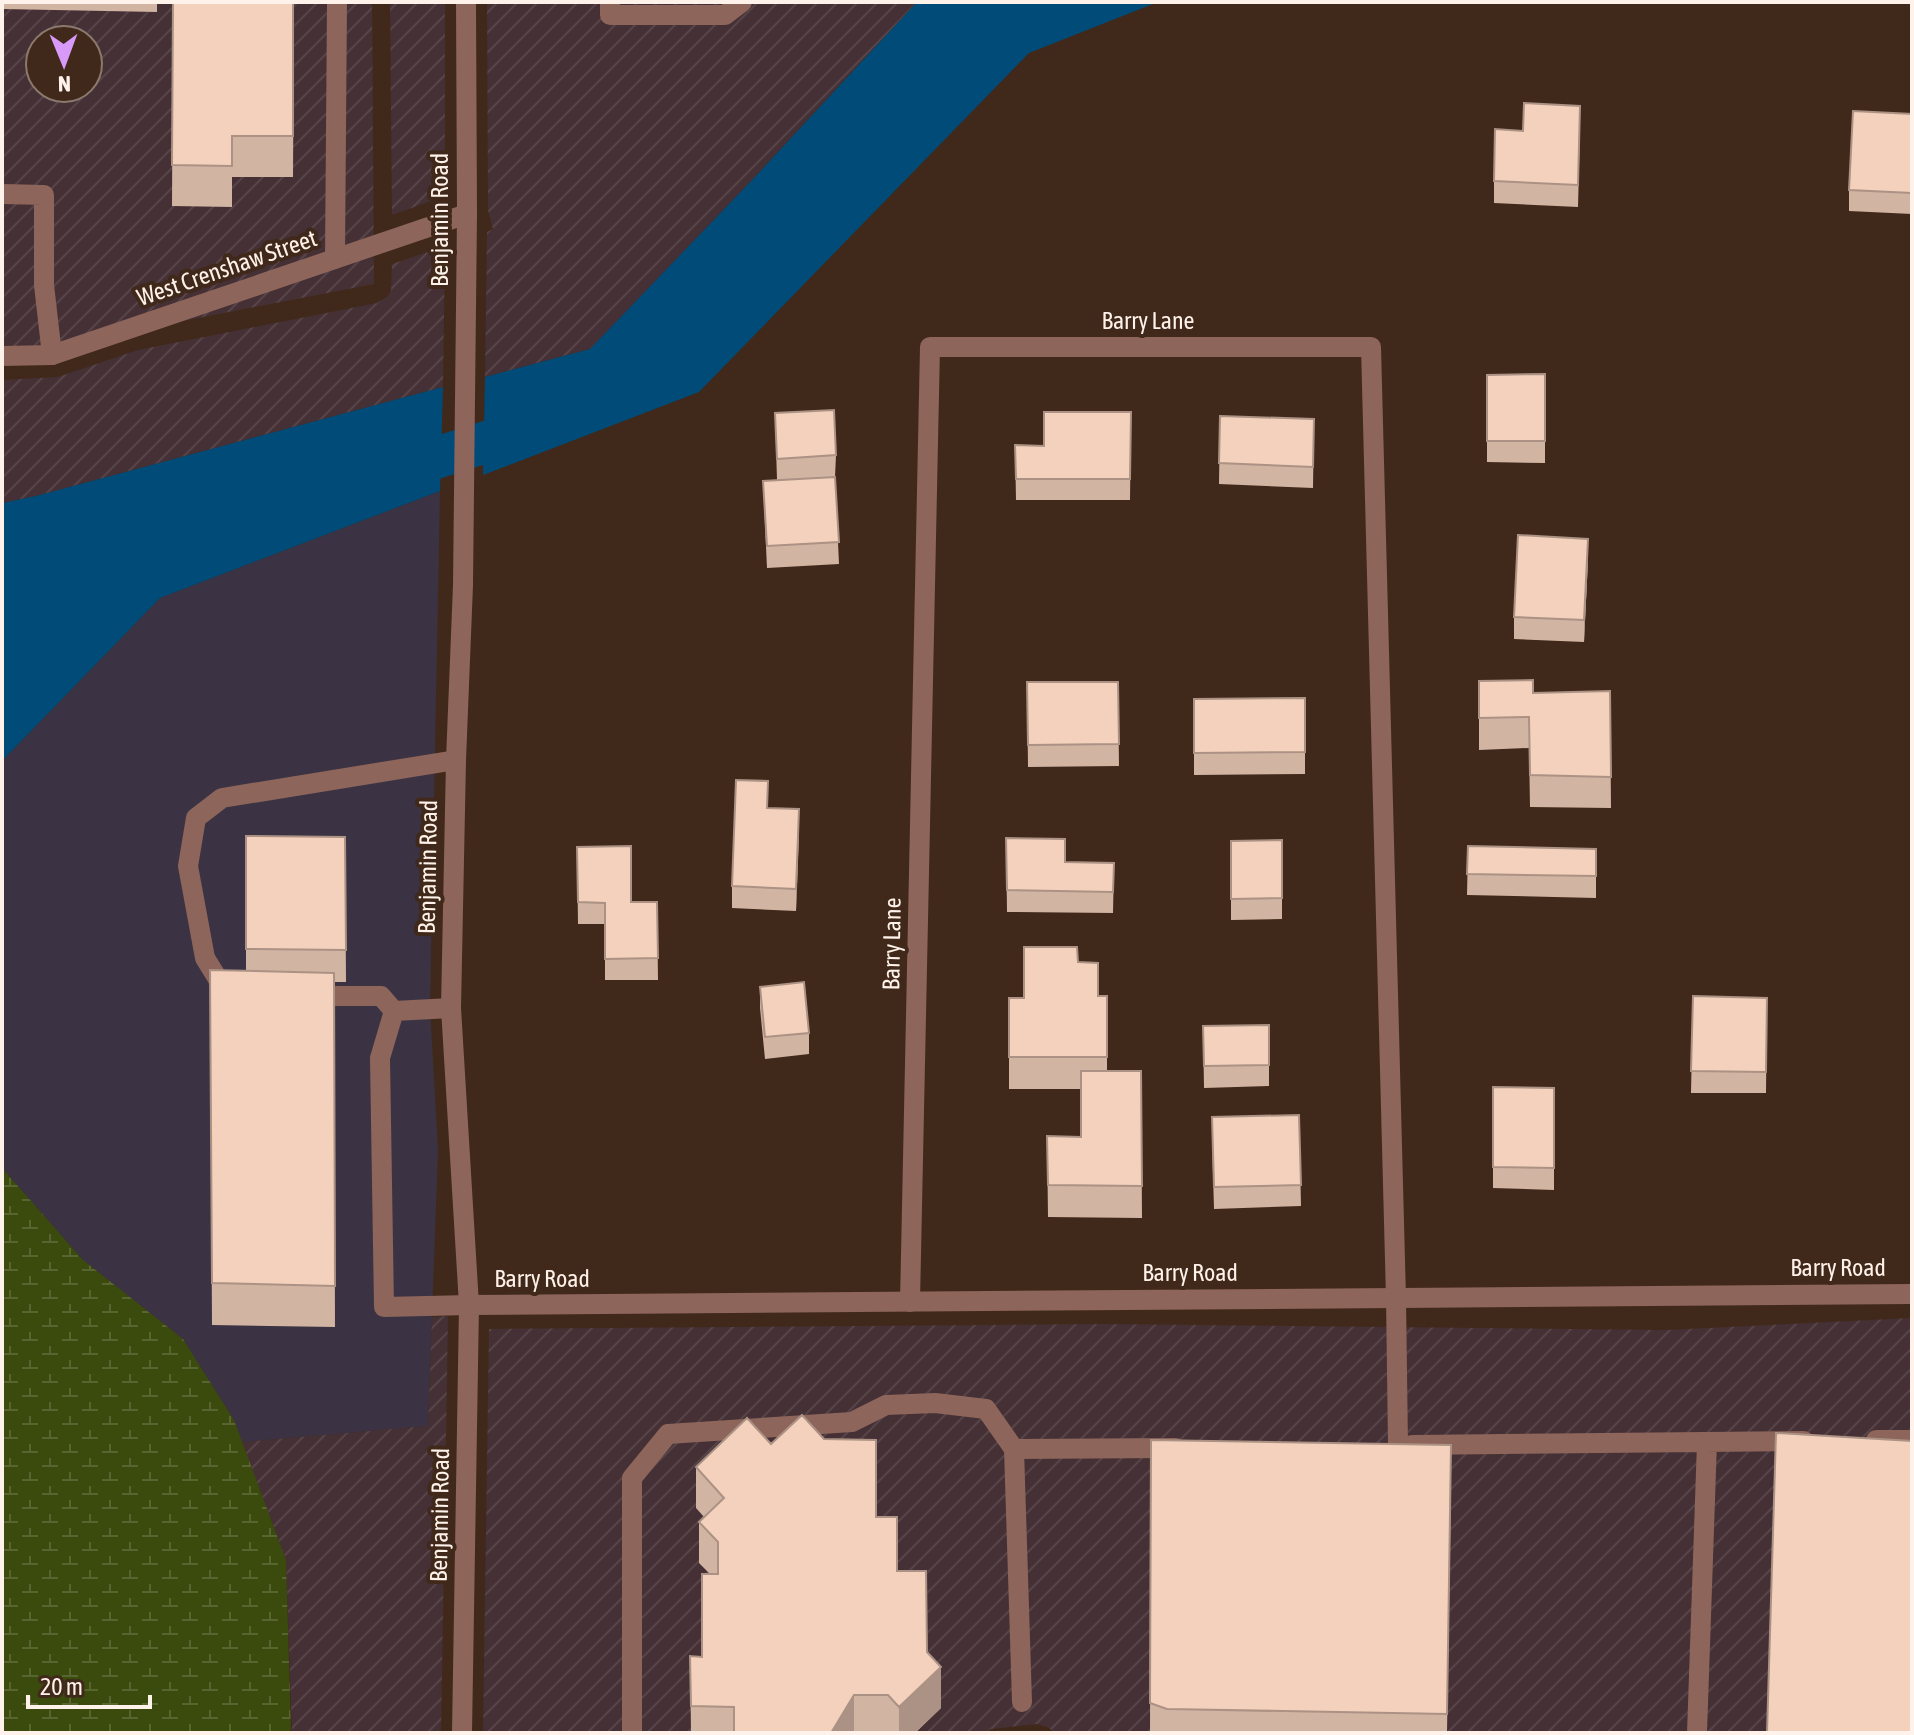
<svg xmlns="http://www.w3.org/2000/svg" width="1914" height="1735" viewBox="0 0 1914 1735" font-family="'Asap Condensed',sans-serif">
<style>
.commercial{fill:#3b3343}
.industrial{fill:url(#industrial-furrows);fill-rule:evenodd}
.wetland{fill:url(#wetland-marsh)}
.water{fill:#004b78}
.lines{fill:none;stroke-linecap:round;stroke-linejoin:round}
.canal{stroke:#004b78;stroke-width:42}
.service{stroke:#8d655a;stroke-width:20}
.minor{stroke:#8d655a;stroke-width:20}
.tertiary{stroke:#8d655a;stroke-width:20}
.wall{fill:#d2b4a2}
.shaded-wall{fill:#ab9284}
.building{fill:#f4d1bc;stroke:#ab9284;stroke-width:2}
.labels{text-anchor:middle;stroke-width:8;stroke-linejoin:round;paint-order:stroke}
.street-label{font-size:24px;fill:#fff2ea;stroke:#40291a}
</style>
<defs>
<pattern id="industrial-furrows" width="10" height="10" patternUnits="userSpaceOnUse" patternTransform="scale(2)"><rect width="10" height="10" fill="#443035"/><path d="M-1 1l2-2M0 10L10 0M9 11l2-2" fill="none" stroke="#574449"/></pattern>
<pattern id="wetland-marsh" width="20" height="14" patternUnits="userSpaceOnUse" patternTransform="scale(2)"><rect width="20" height="14" fill="#3b4b0d"/><path d="M1 5h8M5 5V1M11 12h8M15 12V8" fill="none" stroke="#586530"/></pattern>
</defs>
<rect width="100%" height="100%" fill="#40291a"/>
<!-- commercial -->
<path class="commercial" d="M440,491L430,1007L438,1150L428,1426L242,1442L234,1420L183,1339L83,1260L2,1168V761L160,598Z"/>
<!-- industrial -->
<path class="industrial" d="M2,2H372L374,284L2,356ZM40,40H88V88H40Z
M390,2H445V196L392,215Z
M487,2H917L753,179L590,349L485,377L487,232L493,229L488,210Z
M445,246L443,387L36,496L2,503V380L58,377L138,350L377,303L388,296L391,290L392,264Z
M448,1316L441,1733H292L286,1560L242,1442L428,1426L432,1317Z
M1912,1318V1733H1056L1047,1727L1037,1724L991,1729L985,1733H483L489,1329L1102,1324L1667,1330Z"/>
<!-- wetland -->
<path class="wetland" d="M2,1168L83,1260L183,1339L234,1420L286,1560L291,1733H2Z"/>
<!-- water -->
<path class="water" d="M917,2H1158L1029,53L699,392L483,475L485,377L590,349L753,179Z
M443,387L440,491L160,598L2,761V503L36,496Z"/>
<g class="lines">
<!-- canal -->
<path class="canal" d="M388,473L524,430L537,423"/>
<!-- service -->
<path class="service" d="M610,2V15H725L742,2
M2,194L44,195V285L52,355
M335,259L337,2
M229,989L221,984L205,958L188,866L196,818L222,798L456,760
M307,996H381L394,1011
M451,1008L394,1011L380,1058L384,1307L469,1305
M1396,1298L1398,1445
M1876,1440H1912
M1412,1445L1804,1441
M1014,1449L1022,1702
M632,1733V1478L668,1434L852,1422L886,1405L935,1403L986,1409L1014,1449L1176,1448
M1697,1733L1707,1442"/>
<!-- minor -->
<path class="minor" d="M2,356L52,355L467,214
M910,1302L930,347H1371L1396,1298"/>
<!-- tertiary -->
<path class="tertiary" d="M469,1305L1912,1294
M462,1733L469,1305L451,1008L456,760L463,585L467,214L466,2"/>
</g>
<!-- wall -->
<path class="wall" d="M2,2H157V12L2,9Z
M173,2H294L293,177H232V207L172,206Z
M1912,114V214L1849,211V190Z
M1580,128L1578,207L1494,203V181L1523,131Z
M1545,374V463L1487,462V375Z
M1131,412L1130,500H1016L1015,445L1044,446Z
M775,413L836,455L835,477L839,564L767,568L763,481L777,480Z
M1220,416L1314,419L1313,488L1219,484Z
M1588,560L1584,642L1514,639V617Z
M1479,681L1533,693L1610,691L1611,808L1530,807L1529,748L1479,750Z
M1027,682H1118L1119,766L1028,767Z
M1305,698V774L1194,775V699Z
M768,808L799,831L796,911L732,908V886Z
M246,836L345,837L346,982H334L335,1327L212,1325L210,970L246,971Z
M1006,838L1065,862L1114,863L1113,913L1007,912Z
M1282,840V919L1231,920V841Z
M1468,846L1596,849V898L1467,895Z
M577,847L631,902H657L658,980H605V924H578Z
M1078,962L1098,996H1107V1071H1141L1142,1218L1048,1217L1047,1136L1081,1137V1089H1009V998H1024Z
M760,987L809,1033V1054L765,1059L760,1008Z
M1693,996L1767,998L1766,1093H1691Z
M1269,1025V1086L1204,1088L1203,1026Z
M1493,1087L1554,1088V1190L1493,1188Z
M1299,1115L1301,1206L1214,1209L1212,1139Z
M1151,1440L1451,1486L1447,1733H1150Z
M771,1444L876,1517L927,1652L941,1708L915,1733H691L690,1656L702,1657L710,1574L699,1563V1522L704,1517L696,1508V1467Z"/>
<!-- shaded-wall -->
<path class="shaded-wall" d="M1588,539V560L1584,642V620Z
M799,809V831L796,911V889Z
M941,1667V1708L915,1733H899V1707Z
M854,1695V1733H831Z"/>
<!-- building -->
<path class="building" d="M173,2H293V136H232V166L172,165Z
M1524,103L1580,106L1578,185L1494,181L1495,129L1523,131Z
M1853,111L1912,114V193L1849,190Z
M1545,374V441H1487V375Z
M834,410L836,455L777,459L775,413Z
M1044,412H1131L1130,479H1016L1015,445L1044,446Z
M1220,416L1314,419L1313,467L1219,463Z
M835,477L839,542L767,546L763,481Z
M1518,535L1588,539L1584,620L1514,617Z
M1533,680V693L1610,691L1611,777L1530,775L1529,717L1479,718V681Z
M1027,682H1118L1119,744L1028,745Z
M1305,698V752L1194,753V699Z
M736,780L768,781L767,808L799,809L796,889L732,886Z
M246,836L345,837L346,950L246,949Z
M1006,838L1065,839V862L1114,863L1113,892L1007,890Z
M1282,840V898L1231,899V841Z
M631,846V902H657L658,958L605,959V903L578,902L577,847Z
M1468,846L1596,849V876L1467,874Z
M1024,947H1077L1078,962L1098,963V996H1107V1057H1009V998H1024Z
M210,970L334,973L335,1286L212,1283Z
M804,982L809,1033L765,1037L760,987Z
M1693,996L1767,998L1766,1072L1691,1071Z
M1269,1025V1065L1204,1066L1203,1026Z
M1081,1071H1141L1142,1186L1048,1185L1047,1136L1081,1137Z
M1493,1087L1554,1088V1168L1493,1167Z
M1299,1115L1301,1185L1214,1187L1212,1117Z
M802,1415L824,1439L876,1440V1517H897V1571H926L927,1652L941,1667L899,1707L888,1695H854L831,1733H734V1707L691,1706L690,1656L702,1657V1574H718V1542L699,1522L724,1498L696,1467L747,1418L771,1444Z
M1776,1433L1912,1441V1733H1767Z
M1151,1440L1451,1445L1447,1714L1167,1709L1150,1703Z"/>
<g class="labels">
<!-- street labels -->
<g class="street-label">
<text transform="translate(440 220) rotate(-90)" y="8">Benjamin Road</text>
<text transform="translate(227 268) rotate(-19)" y="8">West Crenshaw Street</text>
<text x="1148" y="329">Barry Lane</text>
<text transform="translate(428 867) rotate(-89)" y="8">Benjamin Road</text>
<text transform="translate(892 944) rotate(-89)" y="8">Barry Lane</text>
<text x="1838" y="1276">Barry Road</text>
<text x="1190" y="1281">Barry Road</text>
<text x="542" y="1287">Barry Road</text>
<text transform="translate(440 1515) rotate(-89)" y="8">Benjamin Road</text>
</g>
</g>
<!-- border -->
<rect width="1914" height="1735" fill="none" stroke="#fff2ea" stroke-width="8"/>
<!-- north arrow -->
<g transform="translate(64 64) rotate(179)"><circle r="38" fill="#40291a" stroke="#8c796d" stroke-width="2"/>
<path d="M0-6L14 30L0 20L-14 30Z" fill="#d89af8"/>
<text y="-12" font-size="22" font-weight="bold" text-anchor="middle" fill="#fff2ea">N</text>
</g>
<!-- scale -->
<path d="M28 1695v12h122v-12" fill="none" stroke="#fff2ea" stroke-width="4"/>
<text x="40" y="1695" font-size="24" fill="#fff2ea" stroke="#40291a" stroke-width="6" paint-order="stroke">20 m</text>
</svg>
